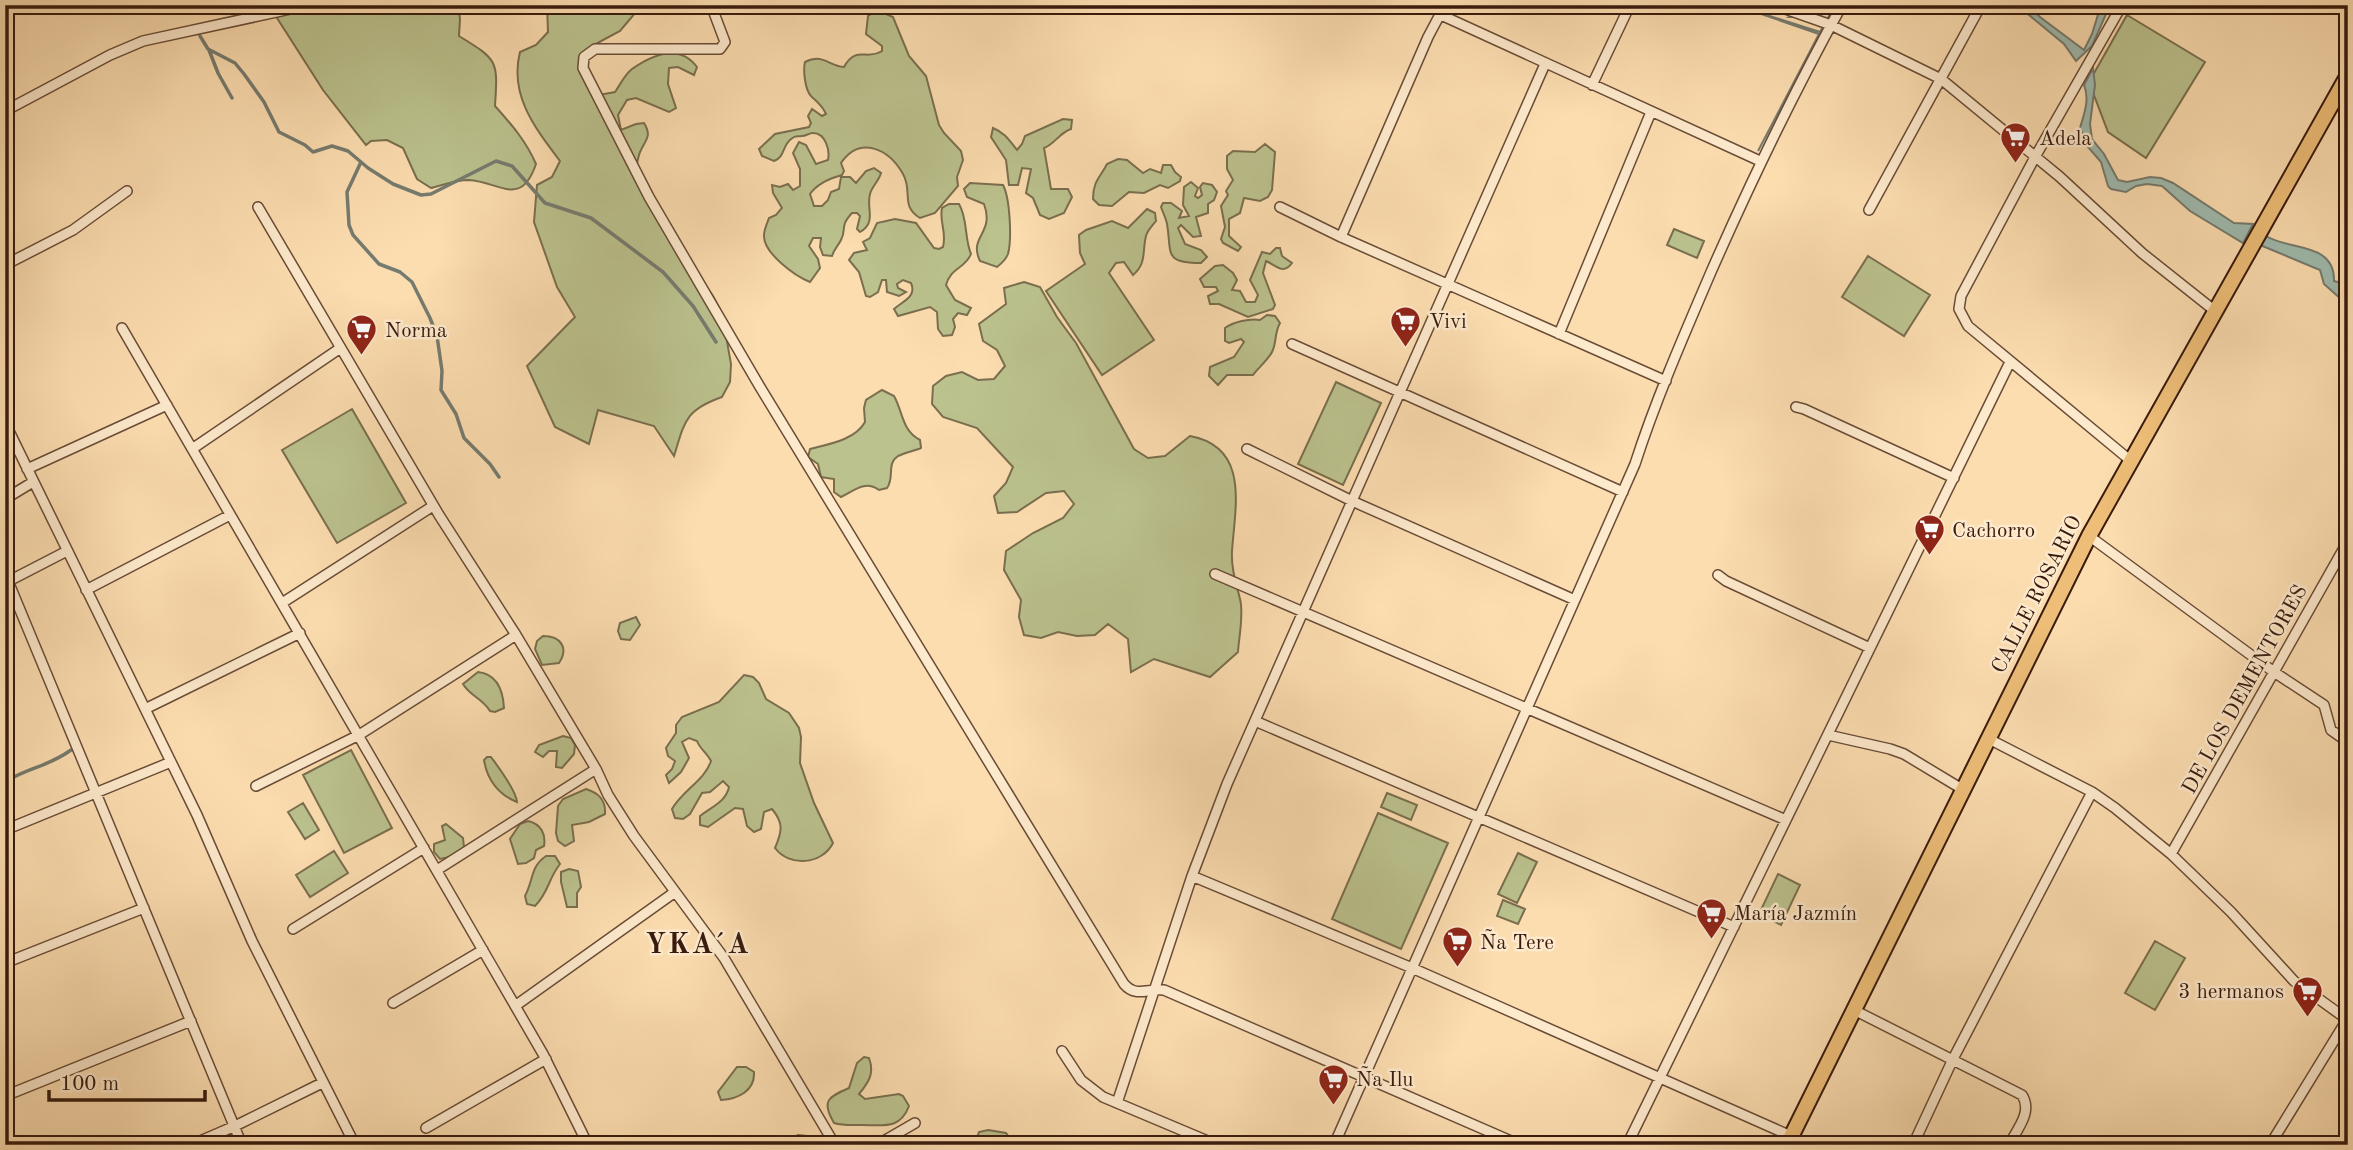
<svg xmlns="http://www.w3.org/2000/svg" width="2353" height="1150" viewBox="0 0 2353 1150" font-family="'Old Standard TT',serif">
<style>
.green{fill:#bbc28e;stroke:#7a6e4e;stroke-width:2}
.water{fill:#9fbbaf;stroke:#767b6f;stroke-width:2}
.lines{fill:none;stroke-linecap:round;stroke-linejoin:round}
.stream{stroke:#767b6f;stroke-width:3.5}
.street-casing{stroke:#694c36;stroke-width:12}
.primary-casing{stroke:#381b0e;stroke-width:18}
.street{stroke:#fde9cc;stroke-width:9}
.primary{stroke:#eebe78;stroke-width:14}
.labels{text-anchor:middle;stroke-width:5;stroke-linejoin:round;paint-order:stroke}
.poi-label{font-size:21px;fill:#381b0e;stroke:#fde9cc;text-anchor:start}
.street-label{font-size:21px;fill:#381b0e;stroke:#fde9cc}
.district-label{font-size:28px;font-weight:bold;letter-spacing:2px;fill:#381b0e;stroke:#fde9cc}
</style>
<rect width="100%" height="100%" fill="#fcddb0"/>
<filter id="stains"><feTurbulence type="fractalNoise" baseFrequency=".00286" numOctaves="4"/><feColorMatrix values="0 0 0 0 .2 0 0 0 0 .09 0 0 0 0 .02 0 0 0 .5 -.17"/></filter>
<radialGradient id="worn" r=".72"><stop offset=".6" stop-color="#630" stop-opacity="0"/><stop offset="1" stop-color="#630" stop-opacity=".3"/></radialGradient>
<!-- green -->
<path class="green" d="M284,5H458L460,19L459,36C498,60 498,60 495,106C512,125 526,141 536,164C521,208 500,182 469,180C456,180 443,185 431,188L417,179L403,148L387,140L371,141L366,145L323,90L277,18Z
M547,5H642L620,31L590,47L584,65L599,95L615,92C620,85 625,74 632,69C652,55 679,43 697,67L694,75L678,67L669,68L668,84L676,108L669,112L636,98L627,100L618,115L621,130L636,124L644,123C652,136 646,139 641,150C638,155 638,162 636,167L684,256L713,296L722,313L731,364L730,382L722,397C685,410 685,421 674,456L654,426L598,410L589,444L555,427L527,366L575,317L557,287L534,222L537,185L552,177L560,161C535,128 509,95 520,52L536,45L548,32Z
M877,10L893,17L909,56L926,76L939,125L944,133L961,151L963,160L957,177L958,186L935,213L920,218C900,206 913,191 903,174C889,149 860,135 841,163L844,171L842,175C831,178 817,184 810,194L814,206H822L828,200L831,192L839,189L841,177H850L856,183L866,171L874,168L881,173C879,181 872,186 870,194C866,209 877,222 860,232L857,229L860,216L857,213H852C839,227 847,229 841,240C838,246 834,249 832,256L823,255L820,247L821,238H813L809,246L818,259L820,268L810,282C795,276 763,253 764,235C764,230 767,223 769,218L776,215L782,208L773,193L772,185L780,187L788,184L793,190L800,186V169L793,153L799,142L806,145L816,164L828,160C830,151 826,133 813,133C809,133 806,136 802,136C796,137 796,135 791,139C782,146 785,157 774,161L762,156L759,149L775,134L809,127L811,123L808,116L812,109L822,116L826,114C822,105 817,102 811,96C805,90 803,70 805,62C824,53 828,66 844,67C856,45 866,61 882,51V46L866,34L868,16Z
M2127,15L2205,62L2146,158L2108,132L2089,82Z
M1063,119L1072,120L1071,129C1059,133 1055,144 1044,148L1051,189H1068L1072,197L1064,213L1049,219L1040,215L1033,198L1026,193L1031,169L1022,168L1018,185H1009L1006,160L991,137L993,128C1005,133 1009,140 1017,150L1022,144L1025,136Z
M1265,144L1275,152L1272,190L1268,197L1260,201L1244,198L1240,213L1229,219V236L1241,247L1238,251L1223,243L1221,239L1225,227L1221,206L1228,195L1226,191L1233,180L1227,169V156L1233,151L1255,152Z
M1118,159L1127,160L1143,173L1150,169L1161,173L1163,165H1171L1175,172L1181,177L1180,181L1168,188L1160,185L1144,193L1129,192L1112,206L1099,205L1093,199C1093,181 1100,178 1107,164Z
M1191,182L1198,188L1195,196L1198,198L1202,195L1200,187L1203,183L1212,185L1217,192L1214,200L1208,204V213L1196,217L1201,236L1193,237L1181,225L1178,228L1185,244L1201,250L1207,257L1201,263C1163,263 1172,253 1167,224C1166,218 1163,213 1161,207L1163,203H1171L1182,211L1179,218L1189,216L1183,205L1184,187Z
M970,183L1003,185C1010,198 1012,239 1008,254C1006,259 1001,264 997,267L980,261C968,236 995,234 984,204L967,197L964,189Z
M949,204H959C968,219 964,237 971,254C965,269 951,267 946,285L955,300L971,308L967,315L958,313L953,319L955,327L952,335L943,336L938,329L937,312L930,307L898,316L894,309C903,301 917,297 911,283L903,280L897,284L898,288L906,292L899,296L887,292L886,280H882L878,292L870,297L866,296L859,272L849,260L854,253L867,250L863,242L870,238L877,223L895,219L916,223L934,248L939,249L943,247C947,232 939,222 942,208Z
M1147,209L1155,213L1156,221C1153,225 1147,231 1146,236C1142,252 1147,263 1133,275L1124,262L1116,263L1109,273L1154,340L1102,375L1046,291L1085,264L1080,253L1079,235L1086,230L1112,221L1128,228Z
M1674,229L1704,241L1697,258L1667,245Z
M1276,248H1280L1282,256L1292,263C1283,276 1274,264 1266,261L1263,273L1275,305L1273,309L1248,317L1219,304H1210L1208,296L1218,291L1216,287H1204L1200,279L1215,266L1223,265L1233,273L1237,280L1232,290L1240,291L1246,302H1255L1258,295L1250,280L1262,252L1270,254Z
M1868,256L1930,295L1904,336L1842,297Z
M1024,282L1040,287L1057,317L1076,343L1134,449L1148,458L1165,456L1190,436C1250,447 1235,507 1232,551C1231,568 1236,583 1240,599C1244,614 1239,636 1238,652L1210,677L1154,659L1131,672L1128,639L1108,624L1095,635L1077,636L1058,632L1041,638L1024,635L1019,617L1021,600L1004,570L1006,551L1033,533L1063,518L1074,504L1064,491L1046,493L1017,512L998,513L994,496L1006,483L1013,467L977,428L943,417L932,404L933,386L946,376L962,372L978,380L994,379L1005,366L997,350L983,341L979,324L1006,304L1004,288Z
M1267,315L1275,316L1280,323C1274,334 1277,342 1272,352C1268,360 1258,368 1253,375H1227L1218,385L1209,376L1210,367L1234,357L1244,342L1241,339L1229,343L1225,341V328C1233,322 1250,318 1260,320Z
M1336,382L1381,403L1343,485L1298,464Z
M882,390L894,396C903,412 902,431 920,440L921,448C914,451 906,452 898,456C886,464 895,477 887,488L879,490C865,480 855,490 841,497L834,492V479L821,477L818,464L808,457L810,449C829,444 855,440 865,422L864,408L866,400Z
M352,409L406,503L337,543L282,450Z
M636,617L640,625L630,640L621,639L618,631L620,623Z
M543,636C561,636 569,648 559,663L542,665L535,649L537,641Z
M478,672C497,674 503,691 504,708L495,712L490,711C482,698 470,696 463,684Z
M744,675L753,677L759,683L766,699L789,713L799,728L801,737L800,763L814,803L833,843C822,865 789,867 775,848C782,832 784,823 772,809L764,812L761,829L754,832L747,826L743,809L735,808L708,827L700,825V816C711,807 726,802 729,787L723,781L710,792L702,793L690,814L683,819L675,818L672,809C682,791 705,780 711,761C707,753 700,749 697,741L689,738L682,742L689,758L681,772L669,783L666,775L672,769L675,761L668,756L666,748L676,733V725L682,717L719,702Z
M563,736L571,738L575,745L574,754L562,768L556,767L557,751H549L543,757L535,752L539,745Z
M351,750L392,828L344,853L303,775Z
M487,757H491C499,768 516,790 517,802C499,795 487,780 484,760Z
M586,789C599,793 606,800 605,814L589,822L572,825L574,841L565,846L558,841L556,833L558,806L563,799Z
M1387,793L1417,805L1411,820L1381,807Z
M303,803L319,830L305,839L288,812Z
M1378,813L1448,843L1401,949L1332,919Z
M528,821C541,824 546,834 544,846L536,850L534,858L526,863L518,864L510,839L520,824Z
M446,824L463,838L464,847L459,855L440,859L434,852V844L445,840L442,826Z
M334,851L348,873L310,897L296,875Z
M1518,853L1537,862L1517,903L1498,894Z
M546,856H555L560,864C548,879 549,892 535,906L527,904L525,896C534,879 530,867 546,856Z
M569,869L578,871L581,887L577,893V907H567L561,882V872Z
M1778,874L1800,885L1781,925L1759,914Z
M1503,900L1525,909L1518,924L1497,916Z
M2155,941L2185,958L2155,1010L2125,993Z
M864,1057L869,1058C875,1074 868,1083 859,1094L865,1099L899,1094L903,1096L909,1106C900,1130 883,1125 862,1125C851,1125 844,1126 834,1123C821,1101 828,1097 849,1088L857,1063Z
M737,1067H746L754,1072C755,1091 738,1099 721,1100L718,1092Z
M988,1130L1006,1133L1011,1140L1008,1145H974L979,1132Z
M798,1135L825,1138V1145H779Z"/>
<!-- water -->
<path class="water" d="M1735,5L1820,32L1824,25L1799,17H1789L1799,10L1789,5L1827,19L1836,5L1758,151L1819,34Z
M2017,5H2028L2040,17L2084,50L2092,34L2101,5H2110L2092,46L2076,61L2064,44Z
M2093,68L2095,85L2090,124L2092,139L2104,154L2118,180L2127,182L2150,177L2161,178L2173,183L2234,223L2253,224L2243,243L2190,211L2162,186L2147,184L2136,186L2126,192L2111,189L2108,186L2101,162L2088,147L2080,128C2084,114 2090,100 2084,85Z
M2266,236C2290,251 2335,242 2334,281L2348,285V310L2342,300L2324,284L2320,270L2260,245Z"/>
<g class="lines">
<!-- stream -->
<path class="stream" d="M200,36L208,49L235,63L244,74L264,102L279,132L305,145L313,152L332,146L348,151L368,168L393,184L421,195L431,194L496,161L512,166L545,203L591,218L663,272L693,306L716,342
M209,50L218,73L232,98
M361,162L347,192L349,225L353,235L379,264L400,272L412,282L430,318L437,336L442,371L441,390L456,414L464,438L490,464L499,477
M14,777C36,766 50,765 71,750"/>
<defs>
<path id="street" d="M711,5L725,42L720,49H595L584,57L583,68L649,197L760,387L1124,984C1136,998 1148,988 1164,990L1520,1145
M1774,5L1831,25L1941,79L2060,177L2142,253L2215,311
M2122,5L2035,157L1961,296L1959,309L1968,326L2131,461
M1441,15L1760,161
M1592,85L1630,5
M5,111L110,55L143,41L309,5
M258,207L439,515L516,635L596,769L608,795L634,836L724,958L835,1145
M1280,207L1341,237L1666,381
M1869,210L1981,5
M1341,237L1428,37L1445,5
M5,265L73,230L127,191
M122,328L543,1054L588,1145
M1559,334L1651,112
M1292,344L1623,492
M1796,407L1804,409L1954,478
M5,423L197,815L252,941L355,1145
M192,449L339,349
M1247,449L1352,501L1575,600
M27,469L167,405
M5,499L33,482
M2089,536L2274,672L2324,705L2331,730L2348,742
M1215,574L1786,820
M1718,575L1726,581L1870,648
M8,581L242,1145
M5,583L67,551
M86,590L230,515
M282,603L433,506
M145,709L300,633
M1255,721L1734,927
M1828,735L1890,749L1904,754L1962,789
M1987,738L2092,792L2115,808L2171,854L2231,912L2294,981L2348,1020
M256,786L359,735L516,635
M5,830L171,762
M2171,854L2348,541
M437,870L596,769
M1192,876L1412,968L1791,1136
M293,929L424,848
M5,963L144,908
M393,1003L483,950
M515,1006L675,892
M1854,1010L2022,1095C2033,1112 2017,1129 2009,1145
M1062,1051L1081,1080L1103,1097L1217,1145
M5,1096L191,1021
M1117,1103L1192,876L1227,784L1545,64
M426,1128L546,1059
M191,1145L235,1126L322,1083
M877,1145L915,1123
M1334,1145L1635,464C1656,399 1684,335 1711,272C1751,181 1794,92 1842,5
M1627,1145L2010,362
M1913,1145L1953,1059L2092,792
M2270,1145L2348,1018"/>
<path id="primary" d="M1787,1145L2089,536L2348,75"/>
</defs>
<!-- street casing -->
<use href="#street" class="street-casing"/>
<!-- primary casing -->
<use href="#primary" class="primary-casing"/>
<!-- street -->
<use href="#street" class="street"/>
<!-- primary -->
<use href="#primary" class="primary"/>
</g>
<!-- icons -->
<defs>
<symbol id="supermarket-pin" viewBox="-11 -11 22 30"><path d="M0 17L-7.5 6A9.5 9.5 0 1 1 7.5 6Z" fill="#8f2418" stroke="#fde9cc"/><path d="M-6-5.5h2.5l.6 2H6L4.5 2H-2.5L-4.4-4H-6ZM-1.5 3.2a1.3 1.3 0 1 0 .1 0ZM3 3.2a1.3 1.3 0 1 0 .1 0Z" fill="#fff"/></symbol>
</defs>
<g fill-rule="evenodd">
<use href="#supermarket-pin" x="1998" y="120" width="35" height="47"/>
<use href="#supermarket-pin" x="1388" y="304" width="35" height="47"/>
<use href="#supermarket-pin" x="344" y="312" width="35" height="47"/>
<use href="#supermarket-pin" x="1912" y="512" width="35" height="47"/>
<use href="#supermarket-pin" x="1694" y="896" width="35" height="47"/>
<use href="#supermarket-pin" x="1440" y="924" width="35" height="47"/>
<use href="#supermarket-pin" x="2290" y="974" width="35" height="47"/>
<use href="#supermarket-pin" x="1316" y="1062" width="35" height="47"/>
</g>
<g class="labels">
<!-- poi labels -->
<g class="poi-label">
<text x="2039" y="145">Adela</text>
<text x="1429" y="328">Vivi</text>
<text x="385" y="337">Norma</text>
<text x="1952" y="537">Cachorro</text>
<text x="1734" y="920">María Jazmín</text>
<text x="1480" y="949">Ña Tere</text>
<text x="2284" y="998" text-anchor="end">3 hermanos</text>
<text x="1356" y="1086">Ña Ilu</text>
</g>
<!-- street labels -->
<g class="street-label">
<text transform="translate(2036 594) rotate(-63)" y="7">CALLE ROSARIO</text>
<text transform="translate(2244 689) rotate(-61)" y="7">DE LOS DEMENTORES</text>
</g>
<!-- district labels -->
<g class="district-label">
<text x="698" y="953">YKA´A</text>
</g>
</g>
<!-- margin -->
<rect width="2353" height="1150" fill="none" stroke="#fcddb0" stroke-width="28"/>
<rect x="7" y="7" width="2339" height="1136" fill="none" stroke="#381b0e" stroke-width="3.5"/>
<rect x="14" y="14" width="2325" height="1122" fill="none" stroke="#381b0e" stroke-width="2"/>
<!-- scale -->
<path d="M49 1090v10h156v-10" fill="none" stroke="#381b0e" stroke-width="3.5"/>
<text x="60" y="1090" font-size="21" fill="#381b0e" stroke="#fde9cc" stroke-width="5" paint-order="stroke">100 m</text>
<rect width="100%" height="100%" filter="url(#stains)"/>
<rect width="100%" height="100%" fill="url(#worn)"/>
</svg>
